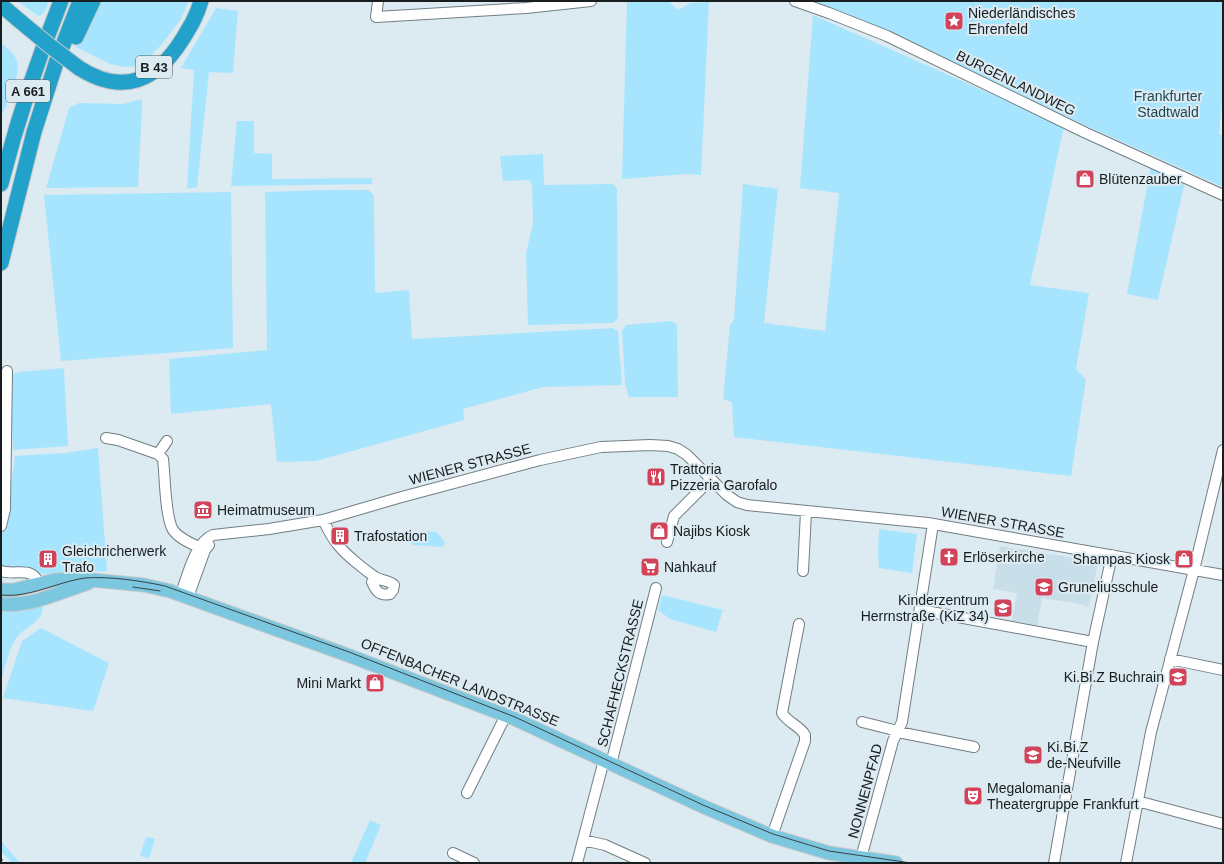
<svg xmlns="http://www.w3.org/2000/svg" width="1224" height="864" viewBox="0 0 1224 864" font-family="Arial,sans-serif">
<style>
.built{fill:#c8dee8}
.green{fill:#a7e5ff}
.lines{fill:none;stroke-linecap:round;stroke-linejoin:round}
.minor-casing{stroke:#717e84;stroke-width:12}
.major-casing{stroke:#c8c9c9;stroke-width:15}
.highway-casing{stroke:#c8c9c9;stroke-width:17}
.minor{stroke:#fff;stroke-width:10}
.major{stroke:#7ac7df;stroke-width:13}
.highway{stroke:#22a2ca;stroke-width:15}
.tram{stroke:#3b4144;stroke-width:1}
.rail{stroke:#3b4144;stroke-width:2;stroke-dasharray:2 4;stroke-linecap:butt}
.highway-bridge-casing{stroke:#c8c9c9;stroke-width:17;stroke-linecap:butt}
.highway-bridge{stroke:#22a2ca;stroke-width:15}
.labels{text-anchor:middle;stroke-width:4;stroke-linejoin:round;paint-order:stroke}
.shield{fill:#dceaf1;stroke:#535a5e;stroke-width:1}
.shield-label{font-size:13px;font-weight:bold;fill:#181d1f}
.poi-label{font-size:14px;fill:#181d1f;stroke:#dceaf1;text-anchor:start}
.street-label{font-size:14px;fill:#181d1f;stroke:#dceaf1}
.park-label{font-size:14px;fill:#1f4655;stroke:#dceaf1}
</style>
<rect width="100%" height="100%" fill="#dceaf1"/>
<!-- built -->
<path class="built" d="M1000,546L1098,562L1089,607L1076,603L1042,598L1037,626L1012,621L1017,593L993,589Z"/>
<!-- green -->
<path class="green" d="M17,1H49L45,11L40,16L37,15Z
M97,1H189L181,19L162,44L146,61L135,66L125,67L110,64L76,47Z
M627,1H669L677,10L691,3L709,2L701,175L687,174L622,179Z
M807,1H1223V90L1219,135H1223V187L1087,126L880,30Z
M216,8L238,11L233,73L209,72L197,187L187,189L194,70L181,68Z
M813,15L1064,126L1030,285L1089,293L1076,369L1086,380L1071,476L734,437L732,402L723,399L730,325L734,320L743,184L778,189L764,323L825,331L839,193L800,188Z
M1,43C7,48 14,52 16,59C22,72 9,103 1,115Z
M142,99V106L138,187L46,188L69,108L79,103L123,104Z
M237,121H254V153L272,154V179L372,178V184L231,186Z
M543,154L544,185L613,184L617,189L618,318L613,323L528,325L526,253L533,223L532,186L529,180L503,181L500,156Z
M1151,166L1185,181L1158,300L1127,294Z
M325,190H368L374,195L375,293L409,290L412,339L613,328L618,331L622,385L543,387L463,409L464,420L316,461L277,462L271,404L171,414L169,359L267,350L265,192Z
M231,192L233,348L61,361L44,195Z
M672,321L677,325L678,397H629L625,384L622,331L626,325Z
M64,368L68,446L13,450L10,378L12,374L19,372Z
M98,448L107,571L43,574L1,578V511L8,512L15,456L64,453Z
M879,529L917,534L912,573L879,568L878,552Z
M423,531L436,532L445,542L443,547L413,545L405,534Z
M662,595L723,610L716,632L670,619L658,610Z
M43,604C44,622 27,625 17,637C9,647 5,668 1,681V609Z
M41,628L109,663L93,711L3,698L22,641Z
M370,820L381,825L365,863H351Z
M146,837L155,839L149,858L140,856Z
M1,841L20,863H12L1,851Z"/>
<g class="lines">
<defs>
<path id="minor" d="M378,1L376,17L526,8L591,1
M795,1L829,13L887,36L1086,133L1223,195
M106,438L118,440L158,454L163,459C165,475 165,517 173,530C180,540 195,545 205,550
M158,454L167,441
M323,520C328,529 332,539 339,546C346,555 365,570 375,577C381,581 389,580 394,585L393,590L390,594C379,596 376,591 372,582L375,577
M1,526L5,509L7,371
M667,542L674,516L710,480
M1,571C16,576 32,565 39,584
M803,571L806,512
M181,594C187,577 195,542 213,535L269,529L323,520L398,498L540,460L601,447L650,445L668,446L678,449L687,455L727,495L737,502L747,505L928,523L1223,575
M188,597L205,550L209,545
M920,610L1093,642
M1170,659L1223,670
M862,722L890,729L898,732L974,747
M611,764L656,588
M467,793L506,715
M1137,801L1223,824
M772,836L805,741V735C799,725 788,723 782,713L799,624
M583,840L605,845L645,863
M453,853L474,863
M861,858L893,741L902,722L933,524
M577,863L604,760
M1054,863L1093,642L1112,555
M1126,863L1151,732L1194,570L1223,450"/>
<path id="major" d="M1,590H14L55,580L81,579L144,585L170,591L350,656L515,719L702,806L772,836L829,853L896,863
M1,604C31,607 60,592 88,583"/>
<path id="highway" d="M1,5L21,22
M76,37L93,1
M79,68C123,96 156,81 182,40C190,27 197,16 201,1
M1,184C17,121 37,61 61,1
M1,263L34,132L56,63L80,1"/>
</defs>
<!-- minor casing -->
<use href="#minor" class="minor-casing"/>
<!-- major casing -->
<use href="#major" class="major-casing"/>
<!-- highway casing -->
<use href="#highway" class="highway-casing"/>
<!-- minor -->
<use href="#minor" class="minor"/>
<!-- major -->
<use href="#major" class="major"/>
<!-- highway -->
<use href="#highway" class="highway"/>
<!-- tram -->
<path class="tram" d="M133,587L160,591
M1,595C30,598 57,582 85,578C109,576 142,581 165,586L349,652L515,717L703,805L773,834L829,851L911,863"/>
<!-- rail -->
<path class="rail" d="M1,859L4,863"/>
<defs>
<path id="highway-bridge" d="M21,22L50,46L79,68"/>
</defs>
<!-- highway-bridge casing -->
<use href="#highway-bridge" class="highway-bridge-casing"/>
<!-- highway-bridge -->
<use href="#highway-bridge" class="highway-bridge"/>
</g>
<!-- icons -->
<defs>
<symbol id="sight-square" viewBox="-11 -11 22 22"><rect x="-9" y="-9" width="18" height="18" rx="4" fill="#d24258" stroke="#dceaf1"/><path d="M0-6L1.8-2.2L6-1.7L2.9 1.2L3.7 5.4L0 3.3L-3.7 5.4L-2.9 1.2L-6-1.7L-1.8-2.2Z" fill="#fff"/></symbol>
<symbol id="shop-square" viewBox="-11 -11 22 22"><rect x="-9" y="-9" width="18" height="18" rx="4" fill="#d24258" stroke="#dceaf1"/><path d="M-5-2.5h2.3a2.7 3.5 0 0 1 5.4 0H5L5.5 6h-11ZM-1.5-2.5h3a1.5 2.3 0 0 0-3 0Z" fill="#fff"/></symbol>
<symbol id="restaurant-square" viewBox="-11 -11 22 22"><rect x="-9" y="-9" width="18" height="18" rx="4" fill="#d24258" stroke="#dceaf1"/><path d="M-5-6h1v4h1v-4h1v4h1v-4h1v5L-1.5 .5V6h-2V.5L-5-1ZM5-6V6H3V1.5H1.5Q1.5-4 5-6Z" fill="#fff"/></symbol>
<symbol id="museum-square" viewBox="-11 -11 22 22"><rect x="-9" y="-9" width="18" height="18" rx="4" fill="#d24258" stroke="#dceaf1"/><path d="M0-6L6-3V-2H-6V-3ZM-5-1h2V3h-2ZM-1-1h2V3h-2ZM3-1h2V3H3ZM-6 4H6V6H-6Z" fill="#fff"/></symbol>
<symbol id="building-square" viewBox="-11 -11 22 22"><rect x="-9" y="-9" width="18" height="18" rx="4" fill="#d24258" stroke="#dceaf1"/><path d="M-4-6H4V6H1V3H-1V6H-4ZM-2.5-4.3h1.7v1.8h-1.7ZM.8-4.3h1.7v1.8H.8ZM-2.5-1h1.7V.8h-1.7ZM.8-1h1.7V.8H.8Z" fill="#fff"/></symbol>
<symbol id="church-square" viewBox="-11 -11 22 22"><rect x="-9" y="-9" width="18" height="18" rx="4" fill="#d24258" stroke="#dceaf1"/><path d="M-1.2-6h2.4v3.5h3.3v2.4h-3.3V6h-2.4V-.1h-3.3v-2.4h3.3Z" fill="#fff"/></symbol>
<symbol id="supermarket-square" viewBox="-11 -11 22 22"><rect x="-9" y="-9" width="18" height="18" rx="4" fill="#d24258" stroke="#dceaf1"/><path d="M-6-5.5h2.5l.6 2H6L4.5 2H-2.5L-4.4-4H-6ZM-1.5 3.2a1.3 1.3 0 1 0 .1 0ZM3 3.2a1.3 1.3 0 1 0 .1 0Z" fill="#fff"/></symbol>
<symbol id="school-square" viewBox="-11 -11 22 22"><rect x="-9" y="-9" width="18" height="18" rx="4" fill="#d24258" stroke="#dceaf1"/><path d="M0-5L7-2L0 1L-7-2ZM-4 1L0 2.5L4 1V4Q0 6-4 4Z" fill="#fff"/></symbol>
<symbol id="theatre-square" viewBox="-11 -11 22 22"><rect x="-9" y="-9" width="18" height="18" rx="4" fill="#d24258" stroke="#dceaf1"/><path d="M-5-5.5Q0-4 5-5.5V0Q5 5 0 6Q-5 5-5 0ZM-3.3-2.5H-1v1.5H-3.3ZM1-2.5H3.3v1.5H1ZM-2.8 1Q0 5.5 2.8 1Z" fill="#fff"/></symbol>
</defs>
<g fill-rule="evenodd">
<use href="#sight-square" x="943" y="10" width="22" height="22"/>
<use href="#shop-square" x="1074" y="168" width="22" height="22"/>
<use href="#restaurant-square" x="645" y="466" width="22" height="22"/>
<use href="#museum-square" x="192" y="499" width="22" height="22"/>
<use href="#shop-square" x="648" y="520" width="22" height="22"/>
<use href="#building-square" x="329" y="525" width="22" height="22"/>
<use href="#church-square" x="938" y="546" width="22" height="22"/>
<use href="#building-square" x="37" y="548" width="22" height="22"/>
<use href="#shop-square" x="1173" y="548" width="22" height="22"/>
<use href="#supermarket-square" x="639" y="556" width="22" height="22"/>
<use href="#school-square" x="1033" y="576" width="22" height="22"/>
<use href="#school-square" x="992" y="597" width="22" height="22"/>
<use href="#school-square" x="1167" y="666" width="22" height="22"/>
<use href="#shop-square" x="364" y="672" width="22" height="22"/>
<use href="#school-square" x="1022" y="744" width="22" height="22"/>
<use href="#theatre-square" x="962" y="785" width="22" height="22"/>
</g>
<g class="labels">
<!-- shield labels -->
<g class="shield">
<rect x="136" y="56" width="36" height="22" rx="3"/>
<rect x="6" y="80" width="44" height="22" rx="3"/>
</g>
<g class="shield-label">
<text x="154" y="72">B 43</text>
<text x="28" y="96">A 661</text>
</g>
<!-- poi labels -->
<g class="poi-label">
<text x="968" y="18">Niederländisches<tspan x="968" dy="16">Ehrenfeld</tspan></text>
<text x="1099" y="184">Blütenzauber</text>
<text x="670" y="474">Trattoria<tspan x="670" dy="16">Pizzeria Garofalo</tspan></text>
<text x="217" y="515">Heimatmuseum</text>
<text x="673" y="536">Najibs Kiosk</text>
<text x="354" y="541">Trafostation</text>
<text x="62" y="556">Gleichricherwerk<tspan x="62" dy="16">Trafo</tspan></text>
<text x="963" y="562">Erlöserkirche</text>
<text x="1170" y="564" text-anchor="end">Shampas Kiosk</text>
<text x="664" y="572">Nahkauf</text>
<text x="1058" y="592">Gruneliusschule</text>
<text x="989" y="605" text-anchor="end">Kinderzentrum<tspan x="989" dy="16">Herrnstraße (KiZ 34)</tspan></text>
<text x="1164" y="682" text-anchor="end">Ki.Bi.Z Buchrain</text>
<text x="361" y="688" text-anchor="end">Mini Markt</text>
<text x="1047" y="752">Ki.Bi.Z<tspan x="1047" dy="16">de-Neufville</tspan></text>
<text x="987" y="793">Megalomania<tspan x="987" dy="16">Theatergruppe Frankfurt</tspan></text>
</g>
<!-- street labels -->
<g class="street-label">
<text transform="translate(1016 83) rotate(26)" y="5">BURGENLANDWEG</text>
<text transform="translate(470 464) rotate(-15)" y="5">WIENER STRASSE</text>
<text transform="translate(1003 522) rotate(10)" y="5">WIENER STRASSE</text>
<text transform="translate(620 673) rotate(-76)" y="5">SCHAFHECKSTRASSE</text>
<text transform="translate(460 682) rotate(22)" y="5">OFFENBACHER LANDSTRASSE</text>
<text transform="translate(865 791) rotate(-75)" y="5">NONNENPFAD</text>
</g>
<!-- park labels -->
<g class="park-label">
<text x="1168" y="101">Frankfurter<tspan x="1168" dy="16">Stadtwald</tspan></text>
</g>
</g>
<!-- border -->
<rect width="1224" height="864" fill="none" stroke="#181d1f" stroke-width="4"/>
</svg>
